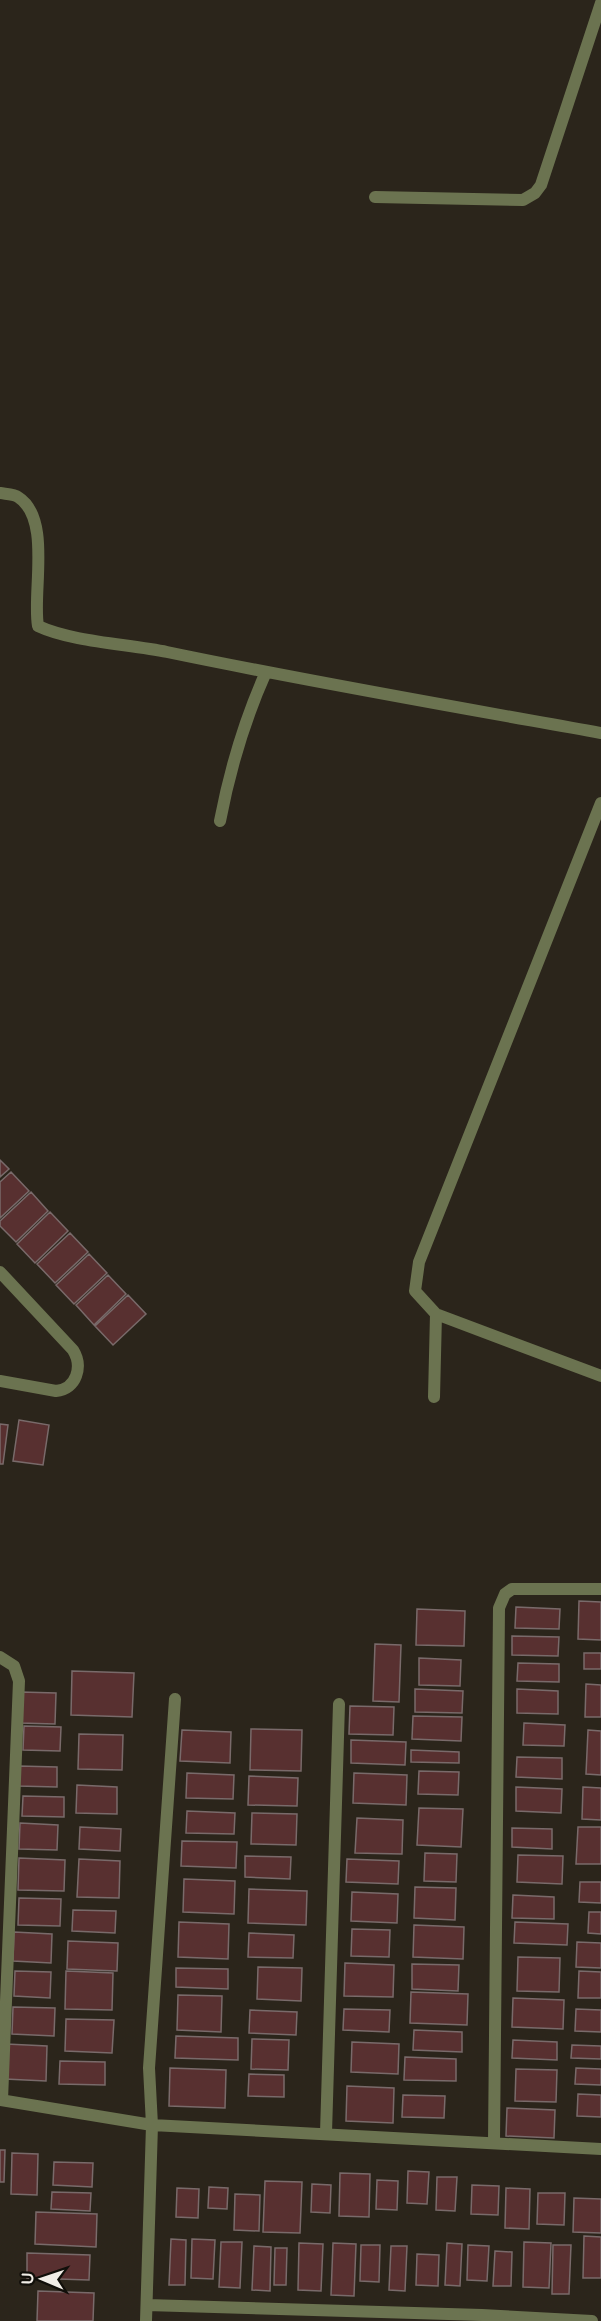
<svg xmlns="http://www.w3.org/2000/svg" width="601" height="2321" viewBox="0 0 601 2321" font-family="'Varela Round',sans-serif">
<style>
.building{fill:#583030;stroke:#796a6a;stroke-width:1.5}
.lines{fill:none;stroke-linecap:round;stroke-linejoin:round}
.service{stroke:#6b7350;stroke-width:12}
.minor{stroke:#6b7350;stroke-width:12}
</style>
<rect width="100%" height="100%" fill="#2b251b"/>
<!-- building -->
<path class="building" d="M0,1160L9,1169L0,1177Z
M11,1172L29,1191L0,1218V1182Z
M31,1192L48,1211L16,1242L0,1226V1221Z
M50,1212L68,1231L35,1263L17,1244Z
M70,1233L88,1252L55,1283L37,1264Z
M89,1254L107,1273L74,1304L56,1285Z
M108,1275L126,1294L94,1325L76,1305Z
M128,1295L146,1314L113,1345L95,1326Z
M19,1420L49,1425L43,1465L13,1461Z
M0,1424L8,1425L3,1464H0Z
M579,1601L601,1602V1640L578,1639Z
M516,1607L560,1609L559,1629L515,1628Z
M417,1609L465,1611L464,1646L416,1645Z
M512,1636L559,1637L558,1656L512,1655Z
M375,1644L401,1645L399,1702L373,1701Z
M584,1653H601V1669H584Z
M419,1658L461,1660L460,1686L419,1685Z
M518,1663L559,1664V1682L517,1681Z
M72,1671L134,1673L132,1717L71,1715Z
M586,1684L601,1685V1717H585Z
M415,1689L463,1691L462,1713L415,1712Z
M517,1689L558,1691V1714L517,1713Z
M21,1692L56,1693L55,1724L20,1723Z
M350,1706L394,1707L393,1735L349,1734Z
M413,1716L462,1717L461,1741L412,1739Z
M524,1723L565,1725L564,1746L523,1745Z
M24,1726L61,1727L60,1751L23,1750Z
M251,1729L302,1730L301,1771L250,1770Z
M182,1730L231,1732L230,1763L180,1761Z
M588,1730L601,1731V1775L586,1774Z
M79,1734L123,1735L122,1770L78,1769Z
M351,1740L406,1742L405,1765L351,1763Z
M411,1750L459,1752V1763L411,1762Z
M517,1757L562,1758V1779L516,1777Z
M19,1766L57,1767V1787L18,1786Z
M419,1771L459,1772L458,1795L418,1794Z
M187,1773L234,1775L233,1799L186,1798Z
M354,1773L407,1775L406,1805L353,1803Z
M249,1776L298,1778L297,1806L248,1805Z
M77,1785L117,1787V1814L76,1813Z
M516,1787L562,1789L561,1813L516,1811Z
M583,1787L601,1788V1820L582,1819Z
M23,1796L64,1797V1817L22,1816Z
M419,1808L463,1809L461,1847L417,1845Z
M187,1811L235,1813L234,1834L186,1833Z
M252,1813L297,1814L296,1845L251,1844Z
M357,1818L403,1820L402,1854L355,1853Z
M20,1823L58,1825L57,1850L19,1849Z
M80,1827L121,1829L120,1851L79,1849Z
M578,1827H601V1864H576Z
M512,1828L552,1829V1849L512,1847Z
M182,1841L237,1842L236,1868L181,1866Z
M425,1853L457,1854L456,1882L424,1881Z
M518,1855L563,1856L562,1884L517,1882Z
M245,1856L291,1857L290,1879L245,1877Z
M19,1858L65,1860L64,1891L18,1890Z
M79,1859L120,1861L119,1898L77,1897Z
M347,1859L399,1861L398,1884L346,1882Z
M184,1879L235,1881L234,1914L183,1912Z
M580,1882H601V1903L579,1902Z
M415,1887L456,1888L455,1920L414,1918Z
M249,1889L307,1891L306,1925L248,1923Z
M352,1892L398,1894L397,1923L351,1921Z
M513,1895L554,1897V1919L512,1918Z
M19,1898L61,1899L60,1926L18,1925Z
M73,1910L116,1911L115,1933L72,1931Z
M589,1912H601V1934L588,1933Z
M179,1922L229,1924L228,1959L178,1957Z
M515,1922L568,1924L567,1945L514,1943Z
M414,1925L464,1927L463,1959L413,1957Z
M352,1929L390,1930L389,1957L351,1956Z
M14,1932L52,1934L51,1963L13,1961Z
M249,1933L294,1935L293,1958L248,1957Z
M68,1941L118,1943L117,1971L67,1969Z
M577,1942L601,1943V1968L576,1967Z
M518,1957L560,1958L559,1992L517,1991Z
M345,1963L394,1965L393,1997L344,1996Z
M412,1964L459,1965L458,1991L412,1989Z
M258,1967L302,1968L301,2001L257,1999Z
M176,1968L228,1969V1989L176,1987Z
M15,1971L51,1972L50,1998L14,1996Z
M66,1971L113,1973L112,2010L65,2009Z
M579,1971L601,1972V1998H578Z
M411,1992L468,1994L467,2025L410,2023Z
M178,1995L222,1996L221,2032L177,2030Z
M513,1998L564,2000L563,2029L512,2027Z
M13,2007L55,2008L54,2036L12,2034Z
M344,2009L390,2010L389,2032L343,2030Z
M576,2009L601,2010V2032L575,2031Z
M250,2010L297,2012L296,2035L249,2033Z
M66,2019L114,2020L112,2053L65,2051Z
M414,2030L462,2032V2052L413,2050Z
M176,2036L238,2038V2060L175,2058Z
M252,2039L289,2040L288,2070L251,2069Z
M513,2040L557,2042V2060L512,2058Z
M352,2042L399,2044L398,2074L351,2072Z
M6,2044L47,2046L46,2081L5,2079Z
M572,2045L601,2046V2059L571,2058Z
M405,2057L456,2059V2081L404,2080Z
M60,2061L105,2062V2085L59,2084Z
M170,2068L226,2070L225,2108L169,2106Z
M576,2068L601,2069V2085L575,2084Z
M516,2069L557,2070L556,2102L515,2101Z
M249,2074L284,2075V2097L248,2096Z
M347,2086L394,2088L393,2123L346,2121Z
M578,2094L601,2095V2117L577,2116Z
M403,2095L445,2096L444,2118L402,2117Z
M507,2108L555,2110L554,2138L506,2136Z
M0,2150H5L4,2182H0Z
M12,2153L38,2154L37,2195L11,2194Z
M54,2162L93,2163L92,2187L53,2185Z
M408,2171L429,2172L427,2204L407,2203Z
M340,2173L370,2174L369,2217L339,2216Z
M437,2177H457L455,2211L436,2210Z
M377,2180L398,2181L397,2210L376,2209Z
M265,2181L302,2182L300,2233L263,2232Z
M312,2184L331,2185L330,2213L311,2212Z
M472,2185L499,2186L498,2215L471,2214Z
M209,2187L228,2188L227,2209L208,2208Z
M177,2188L199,2189L198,2218L176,2217Z
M506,2188L530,2189L529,2229L505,2228Z
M52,2192L91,2193L90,2211L51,2209Z
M538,2193H565L564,2225L537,2224Z
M235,2194L260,2195L259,2231L234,2230Z
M574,2198L601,2199V2233L573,2232Z
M36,2212L97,2214L96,2247L35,2244Z
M584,2236L601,2237V2278H583Z
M171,2239L186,2240L185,2285H169Z
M192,2239L215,2240L213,2279L191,2278Z
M221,2242H242L240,2288L219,2287Z
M524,2242L551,2243L549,2288L523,2287Z
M299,2243L323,2244L321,2291L298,2290Z
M333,2243L356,2244L354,2296L331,2295Z
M447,2243L462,2244L460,2286L445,2285Z
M361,2245H380L379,2282L360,2281Z
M468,2245L489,2246L487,2281L467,2280Z
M553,2245H571L569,2294H552Z
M254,2246L271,2247L270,2291L252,2290Z
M391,2246H407L405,2291L389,2290Z
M275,2248H287L286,2285H274Z
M495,2251L512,2252L511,2286H493Z
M27,2253L90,2255L89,2280L27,2278Z
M417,2254L439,2255L438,2286L416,2285Z
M38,2291L94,2293L93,2321H37Z"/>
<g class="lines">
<!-- service -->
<path class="service" d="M375,197L523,200L535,193L541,185L601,3"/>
<!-- minor -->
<path class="minor" d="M0,493C5,494 14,494 18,497C52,518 32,593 38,626C72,642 129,644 167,652C311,682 456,707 601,733
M601,803L419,1262L415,1291L436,1314L601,1376
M220,821C230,769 244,721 266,672
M0,1272L73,1350C83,1366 77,1389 56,1391L0,1381
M434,1397L436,1314
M0,1657L14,1666L19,1681L2,2100
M0,2100L152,2125L601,2149
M326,2133L339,1704
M494,2142L499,1608L505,1594L512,1589H601
M147,2305L482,2315L592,2321
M146,2321L152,2125L149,2068L175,1699"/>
</g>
<!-- north arrow -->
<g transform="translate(42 2279) rotate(272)" stroke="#110f0a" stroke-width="4.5" paint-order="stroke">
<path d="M0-4.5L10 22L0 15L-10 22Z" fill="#f1ede7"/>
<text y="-9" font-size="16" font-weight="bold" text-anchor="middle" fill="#f1ede7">U</text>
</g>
</svg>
